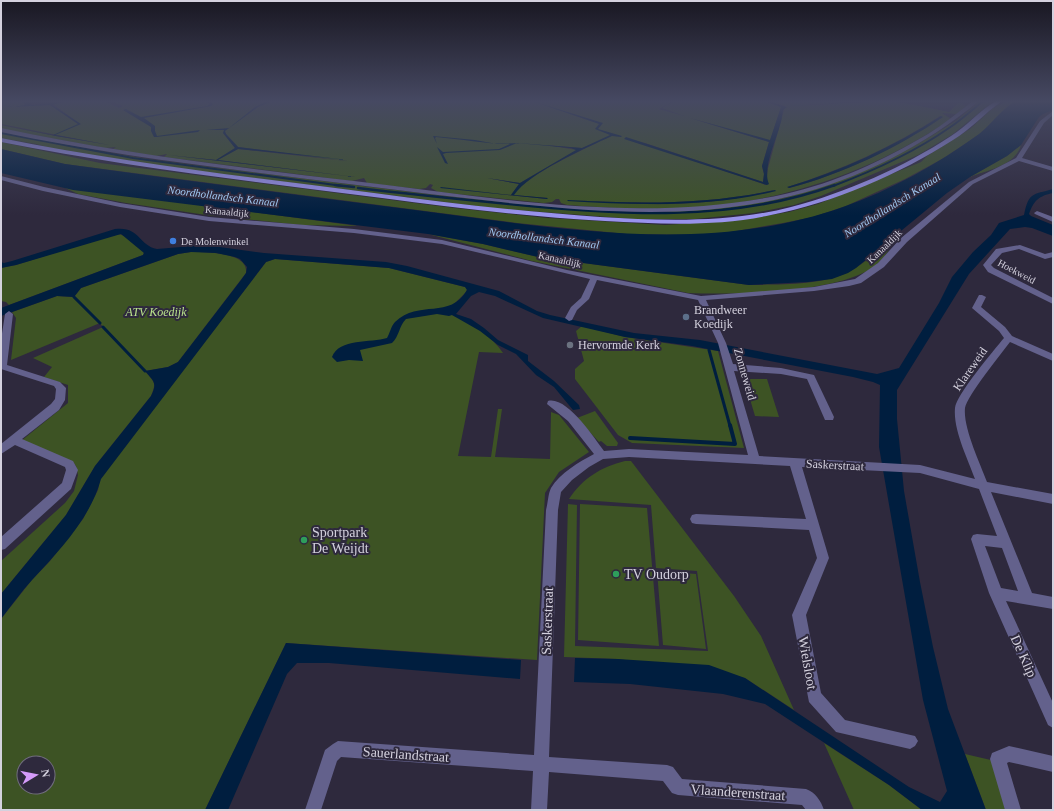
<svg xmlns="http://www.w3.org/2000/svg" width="1054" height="811" viewBox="0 0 1054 811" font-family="'Times New Roman',serif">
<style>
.green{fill:#3d5324;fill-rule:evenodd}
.water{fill:#001e3f}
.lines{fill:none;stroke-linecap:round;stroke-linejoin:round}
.stream-far3{stroke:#001e3f;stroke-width:2}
.stream-far2{stroke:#001e3f;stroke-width:2.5}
.stream-far1{stroke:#001e3f;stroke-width:3}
.stream{stroke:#001e3f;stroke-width:4}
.minor{fill:#63618c;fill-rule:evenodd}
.major{fill:#9993ec;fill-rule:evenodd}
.shop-dot{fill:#3f7fe0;stroke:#2e293d;stroke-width:1.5}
.service-dot{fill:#5c6f8a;stroke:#2e293d;stroke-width:1.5}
.worship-dot{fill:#6b7280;stroke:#2e293d;stroke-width:1.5}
.leisure-dot{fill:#2e9e5b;stroke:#2e293d;stroke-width:1.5}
.labels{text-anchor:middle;stroke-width:4;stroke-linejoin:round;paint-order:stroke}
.far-street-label{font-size:10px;fill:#d4d1de;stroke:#2e293d}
.far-poi-label{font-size:10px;fill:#d4d1de;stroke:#2e293d;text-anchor:start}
.far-water-label{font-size:11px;font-style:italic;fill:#a0c7f1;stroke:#2e293d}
.poi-label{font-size:12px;fill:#d4d1de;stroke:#2e293d;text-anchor:start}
.park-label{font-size:12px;font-style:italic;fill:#bae38c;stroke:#2e293d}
.street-label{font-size:12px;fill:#d4d1de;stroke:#2e293d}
.near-poi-label{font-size:14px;fill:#d4d1de;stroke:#2e293d;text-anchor:start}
.near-street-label{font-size:14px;fill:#d4d1de;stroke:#2e293d}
</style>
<rect width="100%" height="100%" fill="#2e293d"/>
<!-- green -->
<path class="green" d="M1,101H23L26,105L20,106L50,105L78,124V125L80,124L53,104L66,101H105L119,108L123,106L112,101H673L659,109L684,116L662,108L675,101H765L781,107L770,141L690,118L769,142L762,166L764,174L763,182L645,143L625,138L766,185L768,168L785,106L769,101L847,102L790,106H791L890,101L920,106L949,112L959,102L966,106L956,114L942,113L951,119C877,169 792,199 703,207C658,211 612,208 567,205L561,203L559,199H556L552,202L544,203L438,192L431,188L433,185L430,184L426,188L419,189L367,183L364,178L352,181L343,180L164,157L167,154L156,156L113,149L116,147L105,148L1,129V125L56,136L109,145L1,124V105L12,107L1,105ZM940,116L942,117C896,148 843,174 789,188L788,187C841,170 893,147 940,116ZM225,132L226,134L238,147L347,161L238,149L217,160L355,177L169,155L216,160L235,148L223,133ZM602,140C576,154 531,172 513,195L547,198V199L440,188L511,195L519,184L487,178L520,183L577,150L546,145L582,148ZM775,190C707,209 637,205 568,200C638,204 706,205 775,190Z
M980,101H993L953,134L918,155L821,196L794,205L754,213L695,219H633L493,208L159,166L50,148L36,144L1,138V132L104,152L154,160L436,195L568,209L635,212H665L754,203L784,198L817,188L902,152L921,142L956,121Z
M1007,101H1016L1011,104L980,134L942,159L905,179L846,206L813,217L783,223L725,233L697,235L627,234L517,223L65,164L1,149V142L100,163L454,208L547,218L665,225L740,220L789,212L818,204L921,162L927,156L970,129L992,109Z
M1021,145C1015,166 988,170 970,177L1007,156Z
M63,187L358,226L302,225L243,219L245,217L213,216L126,203L78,194Z
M898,232C892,245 887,255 876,265C843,293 733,295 688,293L532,261L428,234L483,244L538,257L749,285C779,284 820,286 848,272C867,263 883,245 898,232Z
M115,234C127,233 136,245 144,252L143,255L9,305L6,302L1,301V268L16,265Z
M191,252C206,252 249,252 246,273L178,362L168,367L145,371C154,382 157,382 151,396L95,466L66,515L1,594V561L65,503L74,491L78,475L76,466L73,462L21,441L68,403V385L44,377L52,367L33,358L103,327L100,323L11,360L16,318L12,312L57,296L74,297L81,288L178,254Z
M275,259L389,268L465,287L467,289L466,292L454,304L452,315C471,323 492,336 503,353L479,352L458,456L491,457L498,409H502L495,457L550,459L551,412L559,415L589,452L559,472L545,493L537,660L286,643L205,810H1V619L31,581L50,561L83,519L98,490L100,479L266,262ZM24,763H48V787H24Z
M582,326L625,337L718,351L744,448L632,443L618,435L575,379V369L584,361L576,331Z
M744,379H767L779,417L755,416Z
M595,411L618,443L617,446H607L601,441L599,442L577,418Z
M625,461H631L734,596L761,636L794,710L745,678L618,659L564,657L568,504L577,505L575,646L708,651L697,571L656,568L651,505L569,499C583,478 601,467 625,461Z
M580,504L647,508L659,646L578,640Z
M657,571L696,574L706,649L663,645Z
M824,743L889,785L922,810H854Z
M965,754L995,761L1010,810H986Z"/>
<!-- water -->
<path class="water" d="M23,101H29L32,105L66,101L52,105L81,124L55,135L110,145L56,136L1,125L53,135L78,124L50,105L11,107L1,105L14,107L25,105Z
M207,101H210L213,104L211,106L144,118L155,126V131L157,136L200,130L198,132L156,137H154L151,131V127L123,110L126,109L141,117L207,106L210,104Z
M267,101H273L258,107L225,131L226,134L238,147L348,160L238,149L218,160L356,177L168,155L216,160L235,148L223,133L224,130H206L229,128L255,107Z
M532,101L603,123L598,129L622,136L621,137L612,136C586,148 530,172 514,195L548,198L547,199L440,188L441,187L511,195L519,184L487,178L520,183L576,150L571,148L517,143L500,150L446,153L443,154L448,164L445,163L437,147L443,152L499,149L510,144C485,144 461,139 436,137L435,138L437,144L433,136L475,140L497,144L518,143L582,148L610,135L595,129L599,124Z
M765,101L787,107L783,110C782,115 782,120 780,125C776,141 762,169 769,184L767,185L624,139L626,137L763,182L764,174L762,166L769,142L690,118L770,140L781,107Z
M1016,101H1053V110L1043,114L1039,117L1021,145L1007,156L970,177L947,193L856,268L848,273L832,279L808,282L749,285L538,257L483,244L428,234L73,190L1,173V149L65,164C182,180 298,195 415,210C557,228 705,256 843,207C891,190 938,164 979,134C992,124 1001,109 1016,101Z
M941,116L943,117C897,148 843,174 789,188L787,187C841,171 893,147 941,116Z
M1053,189V193C1039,196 1034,200 1029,214L1031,216L1053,225V236L1032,228L1025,227L1010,229L969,274L897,390V419L904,491L920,582L933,647L948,709L986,810H922L889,785L765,704L723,694L630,684L574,682L575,658L618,659L709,665L745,678L909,787L940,802L947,791L923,700L879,447L880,385L873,382L853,377L692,346L625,337L543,318L495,296L479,292L471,296L456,314L471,319L484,328L498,340L528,355V361L554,381L579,405L580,409L573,410L554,387L536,375L516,354L498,345L480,331L452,315L449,316L437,314L406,319C399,326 399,337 392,343L360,350L363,361L349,360L337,362L332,357C339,338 371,343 387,338C390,333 391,326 395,322C419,299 450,320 467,290L465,287L389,268L275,259L266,262L101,479C90,519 59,551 32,580C21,592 11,606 1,619V594L66,515L95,466L151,396C158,382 153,381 145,371L168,367L178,362L241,280L246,273L247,267L240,259L235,257L216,253L191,252L178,254L81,288L74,297L57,296L1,316V308L143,255L144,253L121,234L16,265L1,268V262L4,263L12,261L115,229C140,226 138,245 157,249L205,245L264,253L386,262L407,266L499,291L537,311L550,315L634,333L700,340L877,374L899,368L939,303L952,277L973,252L991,235L999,223L1024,215C1029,192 1032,195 1053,189Z
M775,190L776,191C708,208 637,205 567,201L568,200C639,204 705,205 775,190Z
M286,643L521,660L520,679L329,663H297L287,674L228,810H205Z"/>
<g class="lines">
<!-- stream-far3 -->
<path class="stream-far3" d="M1,133L133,158L343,186
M833,186C873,171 913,153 949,128C961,120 972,110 983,101"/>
<!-- stream-far2 -->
<path class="stream-far2" d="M335,185L354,187
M358,188C408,194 458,199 509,204C618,215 731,223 835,185"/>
<!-- stream-far1 -->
<path class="stream-far1" d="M74,297L100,323
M103,327L145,371
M709,350L730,426"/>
<!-- stream -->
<path class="stream" d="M630,438L735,444L730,425"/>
<!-- minor -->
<path class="minor" d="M973,101H979C924,146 860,179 791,196C701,219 609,213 518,204C464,198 411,192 357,185C238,170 119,157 1,132V128C118,153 236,167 354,181C496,198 643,225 785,194C835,183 884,160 928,134C944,124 958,112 973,101Z
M1053,111V115L1044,123L1022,158L1053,167V171L1019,161L973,184L907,242L884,267L861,283L849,286L814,291L706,300L726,343L733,364L781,368L814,375L834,417L833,420H825L807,379L781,374L734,371L759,456L920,465L975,479C968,459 953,430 955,408C956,395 994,350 1004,338L999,331L972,308L979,295H982L986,297L981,307L1005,327L1012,336L1053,354V361L1010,342C1001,354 967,396 965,408C963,428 980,463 987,482L1053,494V504L991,492L1032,593L1053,597V609L1006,601L1053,703V728L1048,725L989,593L971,539L973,535L977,534L997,536L979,489L920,473L802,467L829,558L806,615L821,693L845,720L915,736L918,741L915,746L910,749L836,732L809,702L792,615L817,558L809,530L696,524L692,523L690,519L692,515L696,514L806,519L790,466L629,457L603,459L589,467L572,480L561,492L558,510L549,757L667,765L673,767L682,779L806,789C815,792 821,801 824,810H806L802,805L678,795L672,793L663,781L549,772L547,810H531L533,771L341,757L337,761L321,810H305L325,750L333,744L338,741L534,755L546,510C548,503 548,494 551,488C560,473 579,462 594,454L568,421L547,404L548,401C567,396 594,438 604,451L629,449L748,455L718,343L698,300L597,280L589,299L577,310L572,320L569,321L565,318L571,307L581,298L590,279L442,244L354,233L209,221L120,207L43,191L1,180V176L44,187L120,203L209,217L354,229L442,240L567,270L701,296L814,287L855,279L878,263L901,238L969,182L1016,158L1040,121ZM985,546L1002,548L1018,591L1001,588Z
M1037,211L1053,217V222L1035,214L1034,213Z
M1020,245L1045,254L1053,252V257L1045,259L1019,249L1002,253L991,265L994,268L1053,298V304L988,272L983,265L996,249Z
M9,311L13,314L7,365L60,382L66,388L65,400L59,410L22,439L73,461L78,470L71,489L5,549L1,550V537L62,483L66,470L65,467L15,445L1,454V444L51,404L55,399L56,389L54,386L1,369V340L5,314Z
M1009,746L1053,756V772L1009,762L1007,763L1021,810H1005L990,759L992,753Z"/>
<!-- major -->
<path class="major" d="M996,101H1002C985,113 971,129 953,140C900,174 833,203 771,215C717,227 660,224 605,221C530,217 456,208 382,198C255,182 127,167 1,142V138C125,163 249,177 374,193C449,203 525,212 600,217C664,221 729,223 791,207C845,193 904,167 951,136C967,126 979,111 996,101Z"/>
</g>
<!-- sky -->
<linearGradient id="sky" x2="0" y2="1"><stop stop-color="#191722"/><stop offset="0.47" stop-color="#464962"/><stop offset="1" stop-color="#464962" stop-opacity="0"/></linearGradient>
<rect width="1054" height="215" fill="url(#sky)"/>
<!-- markers -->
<circle class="shop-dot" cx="173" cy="241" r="4"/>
<circle class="service-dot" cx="686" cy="317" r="4"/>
<circle class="worship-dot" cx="570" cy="345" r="4"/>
<g class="leisure-dot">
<circle cx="304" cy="540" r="4"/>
<circle cx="616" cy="574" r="4"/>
</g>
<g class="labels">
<!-- far-street labels -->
<g class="far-street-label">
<text transform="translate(227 211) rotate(6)" y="4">Kanaaldijk</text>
<text transform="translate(884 246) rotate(-44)" y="4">Kanaaldijk</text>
<text transform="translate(560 259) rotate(13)" y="4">Kanaaldijk</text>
<text transform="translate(1017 271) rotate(28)" y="4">Hoekweid</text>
</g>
<!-- far-poi labels -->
<g class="far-poi-label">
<text x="181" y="245">De Molenwinkel</text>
</g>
<!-- far-water labels -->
<g class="far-water-label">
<text transform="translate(223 196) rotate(7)" y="4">Noordhollandsch Kanaal</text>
<text transform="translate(892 205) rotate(-32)" y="4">Noordhollandsch Kanaal</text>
<text transform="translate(544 238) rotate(7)" y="4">Noordhollandsch Kanaal</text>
</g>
<!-- poi labels -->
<g class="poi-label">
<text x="694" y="314">Brandweer<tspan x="694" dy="14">Koedijk</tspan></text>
<text x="578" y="349">Hervormde Kerk</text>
</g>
<!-- park labels -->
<g class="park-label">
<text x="156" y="316">ATV Koedijk</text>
</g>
<!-- street labels -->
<g class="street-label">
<text transform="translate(970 369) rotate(-55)" y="4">Klareweid</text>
<text transform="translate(745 374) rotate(74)" y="4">Zonneweid</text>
<text transform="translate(835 465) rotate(3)" y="4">Saskerstraat</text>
</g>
<!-- near-poi labels -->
<g class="near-poi-label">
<text x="312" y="537">Sportpark<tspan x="312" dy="16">De Weijdt</tspan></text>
<text x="624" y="579">TV Oudorp</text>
</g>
<!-- near-street labels -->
<g class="near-street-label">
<text transform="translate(547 621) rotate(-88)" y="5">Saskerstraat</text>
<text transform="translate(1024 656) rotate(66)" y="5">De Klip</text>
<text transform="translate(808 663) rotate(80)" y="5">Wielsloot</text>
<text transform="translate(406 754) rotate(4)" y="5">Sauerlandstraat</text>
<text transform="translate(738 792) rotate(4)" y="5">Vlaanderenstraat</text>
</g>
</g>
<!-- border -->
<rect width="1054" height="811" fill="none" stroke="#d4d1de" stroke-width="4"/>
<!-- north arrow -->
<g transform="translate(36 775) rotate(80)"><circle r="19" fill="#2e293d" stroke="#706c7d"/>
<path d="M0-3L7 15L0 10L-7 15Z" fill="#d59bfa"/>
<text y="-6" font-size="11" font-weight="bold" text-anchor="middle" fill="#d4d1de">N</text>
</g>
</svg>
